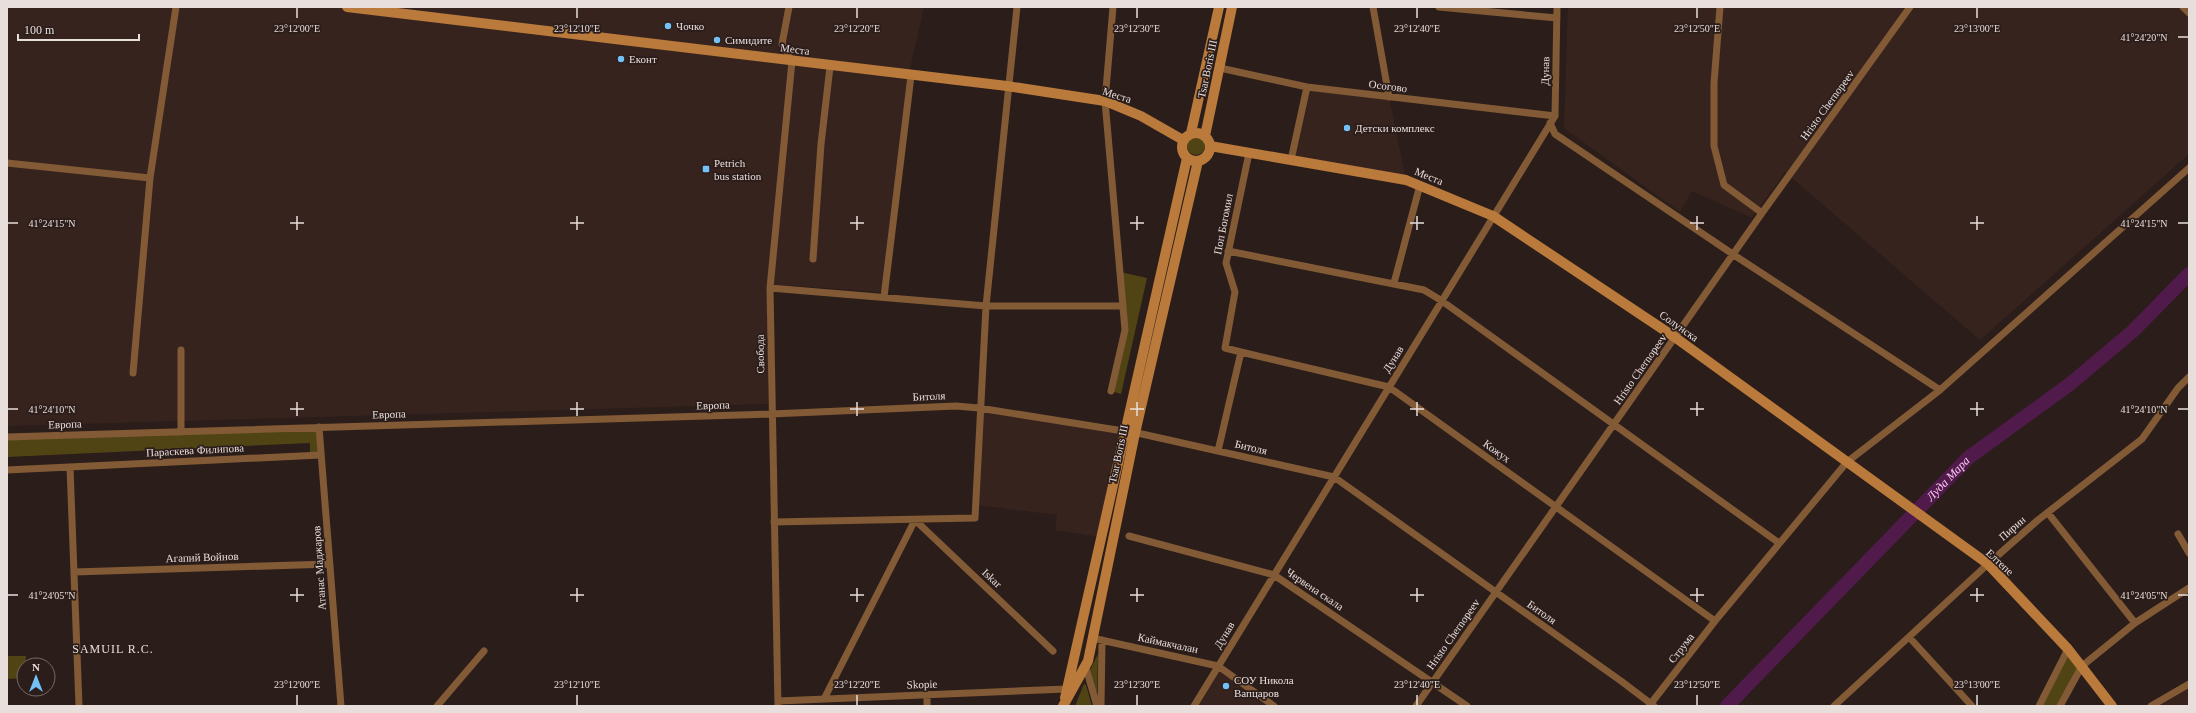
<svg xmlns="http://www.w3.org/2000/svg" width="2196" height="713" viewBox="0 0 2196 713" font-family="'Times New Roman',serif">
<style>
.built{fill:#37231e}
.green{fill:#514414}
.lines{fill:none;stroke-linecap:round;stroke-linejoin:round}
.river{stroke:#501a4b;stroke-width:14}
.street{stroke:#825a35;stroke-width:7}
.secondary{stroke:#b97a3b;stroke-width:10}
.ticks{fill:none;stroke:#e8dedc;stroke-width:1.5}
.poi-dot{fill:#73c1f6;stroke:#2b1d1a;stroke-width:1.5}
.labels{text-anchor:middle;stroke-width:3.5;stroke-linejoin:round;paint-order:stroke}
.poi-label{font-size:11px;fill:#e8dedc;stroke:#2b1d1a;text-anchor:start}
.street-label{font-size:11px;fill:#e8dedc;stroke:#2b1d1a}
.water-label{font-size:12px;font-style:italic;fill:#fecaf5;stroke:#2b1d1a}
.neighbourhood-label{font-size:12px;letter-spacing:1px;fill:#e8dedc;stroke:#2b1d1a}
.ticks-label{font-size:10px;text-anchor:middle;fill:#e8dedc;stroke:#2b1d1a;stroke-width:3.5;stroke-linejoin:round;paint-order:stroke}
</style>
<rect width="100%" height="100%" fill="#2b1d1a"/>
<!-- built -->
<path class="built" d="M7,7H924L910,69L882,292L768,284V404L7,426Z
M1568,7H2189V154L1980,340L1785,172L1752,218L1692,191L1680,212L1564,128Z
M1307,87L1389,97L1406,180L1291,160Z
M979,408L1125,431L1100,537L1055,530L1057,515L976,505Z
M1218,666L1274,706H1194Z
M2189,684V706H2151Z"/>
<!-- green -->
<path class="green" d="M1187 146a9 9 0 1 1 18 0a9 9 0 1 1-18 0Z
M1120,272L1147,278L1121,394L1111,391L1125,330Z
M319,427L321,455L310,456V443L7,457V437Z
M2068,649L2082,666L2060,706H2039Z
M1098,654L1097,692L1095,693L1090,670Z
M7,656H26L24,678L7,679Z
M1084,684L1086,685L1092,706H1075Z"/>
<g class="lines">
<!-- river -->
<path class="river" id="s1" d="M1727,706L1968,458L2070,384L2133,331L2189,274"/>
<!-- street -->
<path class="street" d="M1373,7L1389,97
M1439,7L1557,18
M1720,7L1714,83V146L1724,185L1762,213
M2183,7L2189,13
M1220,68L1307,87L1555,116
M1550,123L1555,134L1734,255L1940,390
M1291,160L1307,87
M7,163L150,178
M1228,251L1424,290L1442,301L1779,543
M813,259L821,144L830,67
M1394,283L1420,185
M770,288L986,306H1123
M884,297L911,76
M181,350V432
M1241,352L1389,387L1715,621
M133,373L150,178L176,7
M1111,391L1125,330L1105,101L1113,7
M319,427L341,706
M7,437L771,414L956,406L979,408L1142,434L1334,477L1621,681L1654,706
M1218,451L1241,352L1225,348L1235,292L1226,263L1249,153
M70,467L79,706
M7,470L321,455
M2048,513L2135,623
M774,522L975,518L986,306L1017,7
M2178,534L2189,553
M1129,536L1274,575L1467,706
M74,572L330,564
M1909,637L1972,706
M1092,638L1218,666L1274,706
M1086,668L1097,706
M927,694V706
M824,699L915,520L1053,651
M778,701L1067,689
M437,706L484,651
M778,706L770,288L792,61L782,44L789,7
M1101,706L1102,640
M1194,706L1555,116L1557,7
M1416,706L1762,213L1910,7
M1649,706L1715,621L1847,462L1940,390L2189,168
M1834,706L1988,564L2038,520L2142,439L2178,388L2189,377
M2039,706L2068,649
M2060,706L2082,666L2135,623L2189,588
M2151,706L2189,684"/>
<!-- secondary -->
<path class="secondary" d="M347,7L1007,86L1105,101L1141,116L1183,140
M1182 147a14 14 0 1 1 28 0a14 14 0 1 1-28 0Z
M1191,133L1219,7
M1205,136L1232,7
M1210,146L1406,180L1493,216L1676,338L1988,564L2068,649L2112,706
M1065,698L1187,158
M1063,706L1088,661L1135,433L1198,161"/>
</g>
<!-- ticks -->
<path class="ticks" d="M297,8V18M577,8V18M857,8V18M1137,8V18M1417,8V18M1697,8V18M1977,8V18M2178,37H2188M297,216V230M577,216V230M857,216V230M1137,216V230M1417,216V230M1697,216V230M1977,216V230M8,223H18M290,223H304M570,223H584M850,223H864M1130,223H1144M1410,223H1424M1690,223H1704M1970,223H1984M2178,223H2188M297,402V416M577,402V416M857,402V416M1137,402V416M1417,402V416M1697,402V416M1977,402V416M8,409H18M290,409H304M570,409H584M850,409H864M1130,409H1144M1410,409H1424M1690,409H1704M1970,409H1984M2178,409H2188M297,588V602M577,588V602M857,588V602M1137,588V602M1417,588V602M1697,588V602M1977,588V602M8,595H18M290,595H304M570,595H584M850,595H864M1130,595H1144M1410,595H1424M1690,595H1704M1970,595H1984M2178,595H2188M297,695V705M577,695V705M857,695V705M1137,695V705M1417,695V705M1697,695V705M1977,695V705"/>
<!-- markers -->
<g class="poi-dot">
<circle cx="668" cy="26" r="4"/>
<circle cx="717" cy="40" r="4"/>
<circle cx="621" cy="59" r="4"/>
<circle cx="1347" cy="128" r="4"/>
<rect x="702" y="165" width="8" height="8" rx="2"/>
<circle cx="1226" cy="686" r="4"/>
</g>
<g class="labels">
<!-- poi labels -->
<g class="poi-label">
<text x="676" y="30">Чочко</text>
<text x="725" y="44">Симидите</text>
<text x="629" y="63">Еконт</text>
<text x="1355" y="132">Детски комплекс</text>
<text x="714" y="167">Petrich<tspan x="714" dy="13">bus station</tspan></text>
<text x="1234" y="684">СОУ Никола<tspan x="1234" dy="13">Вапцаров</tspan></text>
</g>
<!-- street labels -->
<g class="street-label">
<text transform="translate(795 49) rotate(8)" y="4">Места</text>
<text transform="translate(1207 69) rotate(-78)" y="4">Tsar Boris III</text>
<text transform="translate(1545 71) rotate(-89)" y="4">Дунав</text>
<text transform="translate(1388 86) rotate(7)" y="4">Осогово</text>
<text transform="translate(1117 95) rotate(18)" y="4">Места</text>
<text transform="translate(1827 105) rotate(-54)" y="4">Hristo Chernopeev</text>
<text transform="translate(1429 176) rotate(22)" y="4">Места</text>
<text transform="translate(1223 224) rotate(-79)" y="4">Поп Богомил</text>
<text transform="translate(1679 326) rotate(35)" y="4">Солунска</text>
<text transform="translate(760 354) rotate(-91)" y="4">Свобода</text>
<text transform="translate(1393 359) rotate(-58)" y="4">Дунав</text>
<text transform="translate(1640 369) rotate(-55)" y="4">Hristo Chernopeev</text>
<text transform="translate(929 396) rotate(-3)" y="4">Битоля</text>
<text transform="translate(713 405) rotate(-2)" y="4">Европа</text>
<text transform="translate(389 414) rotate(-2)" y="4">Европа</text>
<text transform="translate(65 424) rotate(-2)" y="4">Европа</text>
<text transform="translate(1251 447) rotate(13)" y="4">Битоля</text>
<text transform="translate(195 450) rotate(-3)" y="4">Параскева Филипова</text>
<text transform="translate(1497 451) rotate(36)" y="4">Кожух</text>
<text transform="translate(1118 454) rotate(-78)" y="4">Tsar Boris III</text>
<text transform="translate(2012 528) rotate(-41)" y="4">Пирин</text>
<text transform="translate(202 557) rotate(-2)" y="4">Агапий Войнов</text>
<text transform="translate(2000 562) rotate(43)" y="4">Елтепе</text>
<text transform="translate(319 568) rotate(-94)" y="4">Атанас Маджаров</text>
<text transform="translate(992 578) rotate(43)" y="4">Iskar</text>
<text transform="translate(1315 589) rotate(34)" y="4">Червена скала</text>
<text transform="translate(1542 612) rotate(35)" y="4">Битоля</text>
<text transform="translate(1453 634) rotate(-55)" y="4">Hristo Chernopeev</text>
<text transform="translate(1224 635) rotate(-59)" y="4">Дунав</text>
<text transform="translate(1168 643) rotate(12)" y="4">Каймакчалан</text>
<text transform="translate(1681 648) rotate(-52)" y="4">Струма</text>
<text transform="translate(922 684) rotate(-2)" y="4">Skopie</text>
</g>
<!-- water labels -->
<g class="water-label">
<text dy="4" stroke="none"><textPath href="#s1" startOffset="317">Луда Мара</textPath></text>
</g>
<!-- neighbourhood labels -->
<g class="neighbourhood-label">
<text x="113" y="653">SAMUIL R.C.</text>
</g>
</g>
<g class="ticks-label">
<text x="297" y="32">23°12'00"E</text>
<text x="577" y="32">23°12'10"E</text>
<text x="857" y="32">23°12'20"E</text>
<text x="1137" y="32">23°12'30"E</text>
<text x="1417" y="32">23°12'40"E</text>
<text x="1697" y="32">23°12'50"E</text>
<text x="1977" y="32">23°13'00"E</text>
<text x="2144" y="41">41°24'20"N</text>
<text x="52" y="227">41°24'15"N</text>
<text x="2144" y="227">41°24'15"N</text>
<text x="52" y="413">41°24'10"N</text>
<text x="2144" y="413">41°24'10"N</text>
<text x="52" y="599">41°24'05"N</text>
<text x="2144" y="599">41°24'05"N</text>
<text x="297" y="688">23°12'00"E</text>
<text x="577" y="688">23°12'10"E</text>
<text x="857" y="688">23°12'20"E</text>
<text x="1137" y="688">23°12'30"E</text>
<text x="1417" y="688">23°12'40"E</text>
<text x="1697" y="688">23°12'50"E</text>
<text x="1977" y="688">23°13'00"E</text>
</g>
<!-- border -->
<rect width="2196" height="713" fill="none" stroke="#e8dedc" stroke-width="16"/>
<!-- north arrow -->
<g transform="translate(36 677)"><circle r="19" fill="#2b1d1a" stroke="#776a68"/>
<path d="M0-3L7 15L0 10L-7 15Z" fill="#73c1f6"/>
<text y="-6" font-size="11" font-weight="bold" text-anchor="middle" fill="#e8dedc">N</text>
</g>
<!-- scale -->
<path d="M18 34v6h121v-6" fill="none" stroke="#e8dedc" stroke-width="2"/>
<text x="24" y="34" font-size="12" fill="#e8dedc" stroke="#2b1d1a" stroke-width="3" paint-order="stroke">100 m</text>
</svg>
